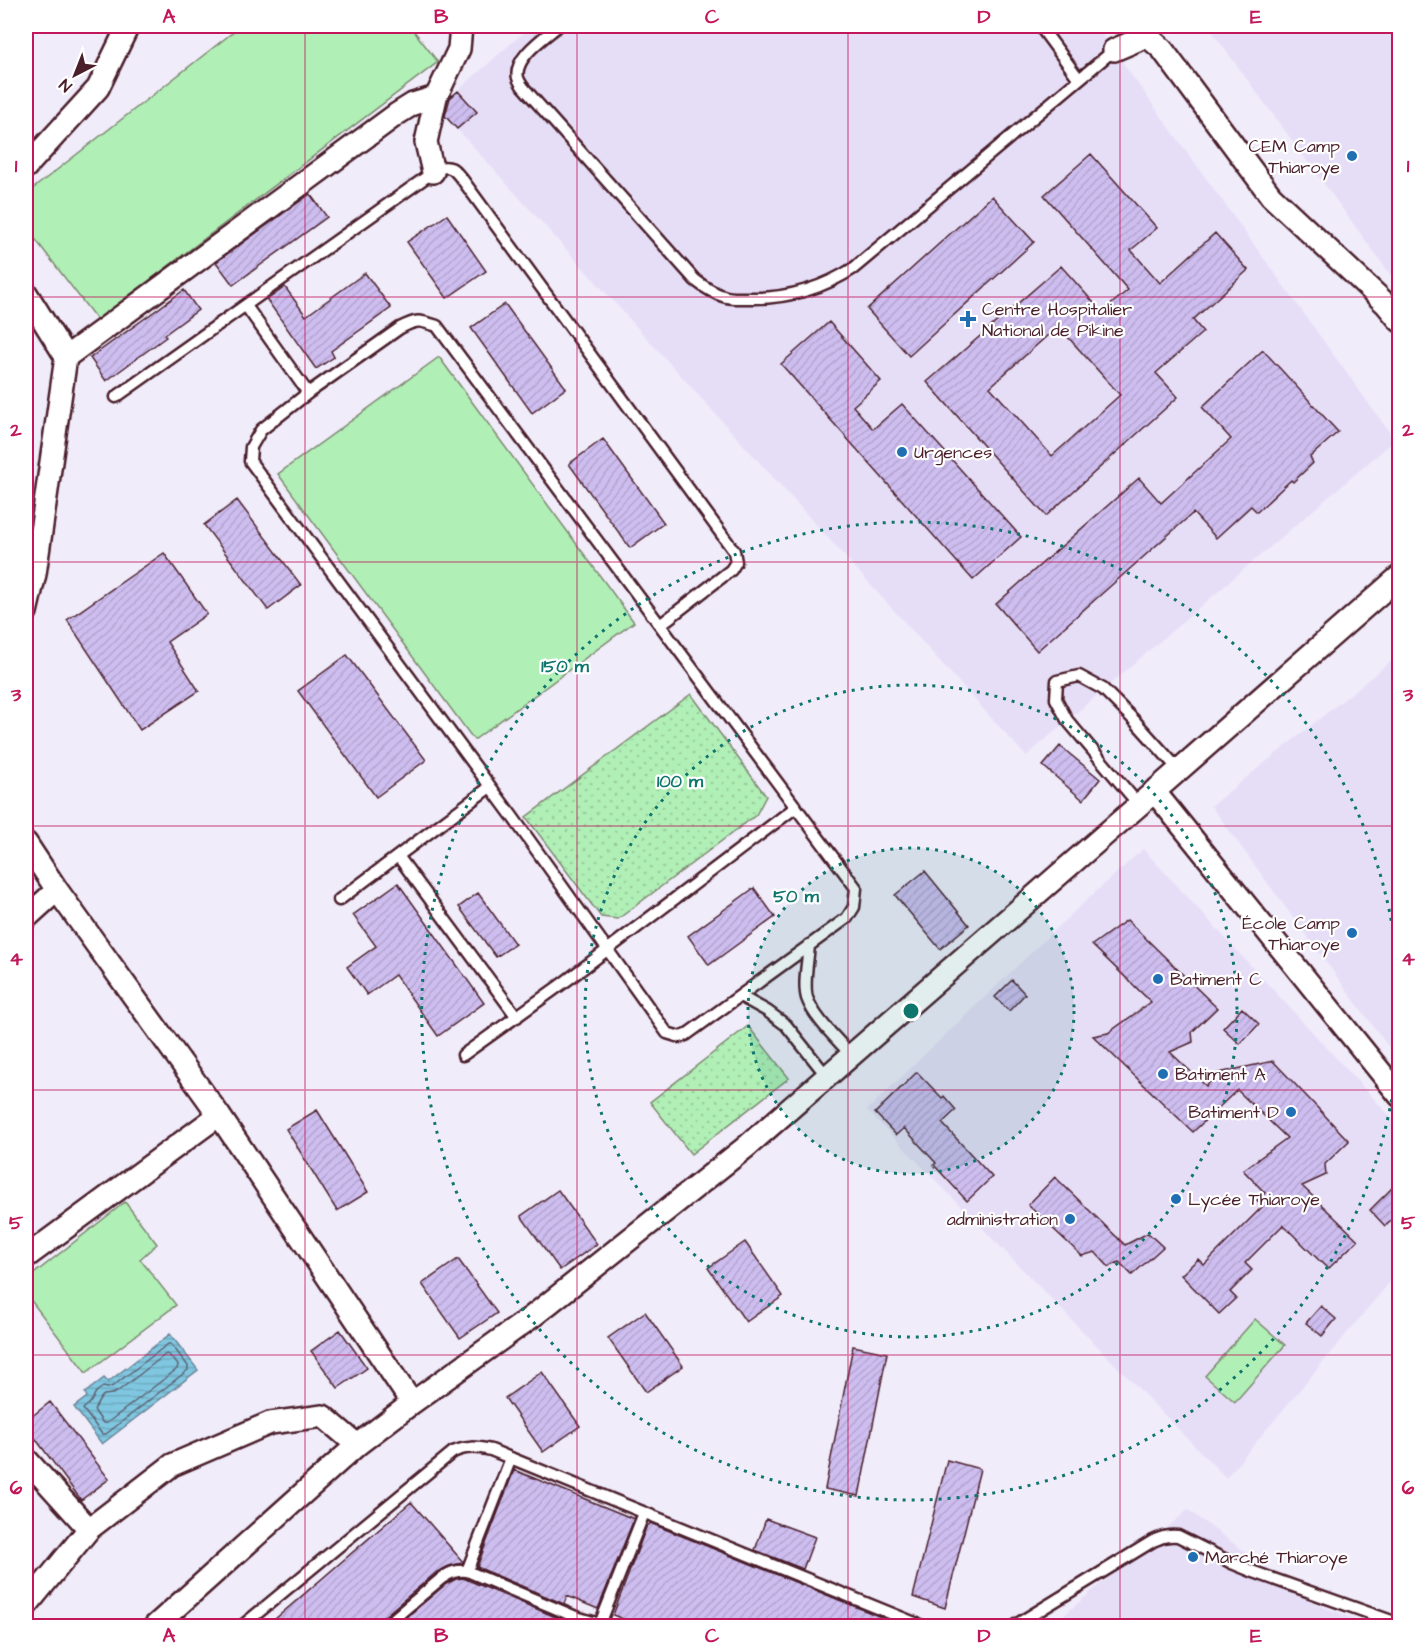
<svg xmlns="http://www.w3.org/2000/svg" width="1425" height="1652" viewBox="0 0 1425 1652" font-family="'Architects Daughter',sans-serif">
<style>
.built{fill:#e6def7}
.grass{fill:#b0efb6;stroke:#7d8770;stroke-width:1.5}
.park{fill:url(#park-dots);stroke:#7d8770;stroke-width:1.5}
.water{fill:url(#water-rules);stroke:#6a8498;stroke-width:1.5}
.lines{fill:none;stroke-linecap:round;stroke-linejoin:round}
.shore{stroke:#5f6273;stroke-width:1.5}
.building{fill:url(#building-hatch);stroke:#4a1f2b;stroke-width:1.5;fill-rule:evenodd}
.lane-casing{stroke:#4a1f2b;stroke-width:15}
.street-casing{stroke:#4a1f2b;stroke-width:26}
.lane{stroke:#fff;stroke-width:10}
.street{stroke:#fff;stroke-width:21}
.grid{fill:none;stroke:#c2185b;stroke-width:1.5;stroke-opacity:0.55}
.ring{fill:none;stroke:#0f766e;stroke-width:3;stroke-dasharray:3 6}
.poi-dot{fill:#1f6fb2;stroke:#fff;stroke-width:2}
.labels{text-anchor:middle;stroke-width:4.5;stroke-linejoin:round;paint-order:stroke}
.poi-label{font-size:18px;fill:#4a1f2b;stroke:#fff;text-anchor:start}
.centre{fill:#0f766e;stroke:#fff;stroke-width:3}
.ring-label{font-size:18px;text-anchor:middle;font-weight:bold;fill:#0f766e;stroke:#fff;stroke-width:4.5;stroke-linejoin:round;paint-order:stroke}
.neatline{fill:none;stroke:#c2185b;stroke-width:2}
.grid-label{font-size:20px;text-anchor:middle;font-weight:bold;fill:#c2185b}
</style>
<defs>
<pattern id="park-dots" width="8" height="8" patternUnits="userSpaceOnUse" patternTransform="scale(1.5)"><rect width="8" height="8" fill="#b0efb6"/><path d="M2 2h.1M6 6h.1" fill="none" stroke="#99cc9d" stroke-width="1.8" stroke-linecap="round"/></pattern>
<pattern id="water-rules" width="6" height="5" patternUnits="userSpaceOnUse" patternTransform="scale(1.5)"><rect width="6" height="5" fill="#7fc7e0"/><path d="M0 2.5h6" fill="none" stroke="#6faac0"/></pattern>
<pattern id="building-hatch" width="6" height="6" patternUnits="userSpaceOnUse" patternTransform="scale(1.5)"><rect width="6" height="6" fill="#cebef0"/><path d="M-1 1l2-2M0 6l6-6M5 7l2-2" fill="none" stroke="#b2a3ce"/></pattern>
</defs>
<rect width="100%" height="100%" fill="#f0ecfa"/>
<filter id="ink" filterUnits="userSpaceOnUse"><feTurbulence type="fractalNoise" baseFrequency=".0167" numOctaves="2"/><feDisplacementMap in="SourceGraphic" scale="12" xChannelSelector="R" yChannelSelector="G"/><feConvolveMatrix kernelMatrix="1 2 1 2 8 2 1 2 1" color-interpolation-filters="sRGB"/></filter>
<g filter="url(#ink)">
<!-- built -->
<path class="built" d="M531,26H1096L1395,440L1026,756L438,108Z
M1208,26H1399V286Z
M1399,655V1061L1211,806Z
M1143,849L1399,1126V1271L1226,1478L867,1110L1078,908Z
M1188,1510L1316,1604L1373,1626H1051Z"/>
<!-- grass -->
<path class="grass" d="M241,26H410L438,62L97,320L26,227V194Z
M439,357L634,622L474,740L278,474Z
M125,1202L157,1244L140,1259L176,1305L86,1373L26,1294V1280Z
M1255,1319L1285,1345L1235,1402L1205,1376Z"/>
<!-- park -->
<path class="park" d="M691,694L766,796L756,815L618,919L601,917L526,817Z
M748,1026L789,1078L691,1154L650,1102Z"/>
<!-- water -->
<path class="water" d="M170,1334L198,1370L102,1444L74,1407L87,1397L85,1393L104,1378L108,1382Z"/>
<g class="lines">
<!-- shore -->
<path class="shore" d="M168,1344H171L188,1366V1370L106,1434H102L83,1409C86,1406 90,1404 92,1400C96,1392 94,1393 103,1387L108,1388L113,1386Z
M166,1354L169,1355L178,1365L177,1369L107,1423H103L94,1410C96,1407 100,1397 104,1395C108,1394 112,1395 117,1392Z"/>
</g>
<!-- building -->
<path class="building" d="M458,91L477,112L457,129L445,116L450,98Z
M1091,154L1157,228L1131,250L1160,283L1215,233L1248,270L1193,320L1203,332L1156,373L1178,397L1046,516L927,382L1061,266L1102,312L1128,290L1044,195ZM1058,326L1120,395L1052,456L990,387Z
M310,194L327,217L233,285L216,262Z
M992,196L1034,242L909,356L867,309Z
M447,215L486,271L447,298L407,242Z
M365,273L391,308L331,351L334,357L316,369L267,300L285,287L306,316Z
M184,290L198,310L164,335L166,337L106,381L90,358Z
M505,304L566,388L532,413L471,328Z
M829,322L881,381L853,406L873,429L902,404L1021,537L973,580L781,364Z
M1263,350L1338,432L1310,457L1313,463L1293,482L1291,480L1257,512L1251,506L1216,538L1193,513L1037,651L996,604L1139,478L1161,503L1231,439L1202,407Z
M603,439L664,523L630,548L569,464Z
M237,500L301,585L268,610L204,525Z
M164,553L207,614L167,642L199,691L140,730L67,620Z
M347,655L426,760L376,797L298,691Z
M1060,746L1100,779L1083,800L1043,766Z
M925,871L969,925L940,949L895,895Z
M398,883L484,1003L438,1036L395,975L367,995L347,967L376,946L353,915Z
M754,888L775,917L709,965L688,936Z
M478,893L515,944L496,957L459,907Z
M1127,920L1217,1008L1192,1032L1193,1042L1170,1052L1206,1086L1219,1073L1273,1061L1349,1141L1325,1164L1326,1175L1302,1186L1358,1240L1328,1269L1283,1225L1245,1263L1252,1270L1230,1292L1236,1298L1219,1314L1181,1275L1198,1259L1204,1265L1263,1206L1257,1200L1265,1193L1243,1170L1287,1138L1237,1090L1193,1132L1093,1036L1108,1033L1151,1002L1092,945Z
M1012,980L1025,994L1009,1011L995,997Z
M1242,1008L1259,1024L1240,1044L1223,1028Z
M917,1072L942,1098L944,1096L956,1110L942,1123L992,1177L967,1201L934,1165L936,1163L904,1128L896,1135L875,1113Z
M317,1110L368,1192L337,1211L286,1129Z
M1055,1177L1125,1245L1148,1233L1163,1247L1132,1275L1119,1262L1109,1267L1095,1252L1082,1256L1028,1205Z
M1400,1180V1211L1385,1226L1370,1210Z
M558,1190L597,1244L560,1270L521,1216Z
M745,1242L783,1296L746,1322L708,1268Z
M458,1259L497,1313L460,1338L422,1284Z
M1321,1306L1336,1319L1322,1336L1306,1323Z
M645,1312L683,1366L646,1392L608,1338Z
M340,1330L367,1368L338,1388L311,1351Z
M853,1346L887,1353L859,1496L825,1489Z
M542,1372L580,1426L543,1452L505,1398Z
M50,1402L109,1479L81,1500L26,1426V1421Z
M947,1460L980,1469L945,1608L913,1597Z
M514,1470L634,1519L598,1609L567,1596L564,1604L477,1567Z
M411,1502L463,1562L462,1563L449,1566L437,1572L380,1620L378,1626H267Z
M766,1519L815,1537L803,1569L755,1550Z
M650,1523L903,1626H640L613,1615L647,1525H649Z
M463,1578L558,1618L555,1626H396L446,1584L456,1579Z"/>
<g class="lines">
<defs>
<path id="lane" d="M558,26C545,37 513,58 518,78C519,81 521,84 523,87L695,280C704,287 713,293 723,296C731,299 739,298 747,298C786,299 822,289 854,268L1114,50
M1040,26L1079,79
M246,306L308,393L400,328C417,319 419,320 437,326L856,888L854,907L847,918L686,1035L680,1037L667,1033L512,816L250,461L251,447L261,430L308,393
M116,397L439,168C452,165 454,170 462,179L734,551L736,562L731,570L660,625
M1139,805L1067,720L1056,699L1057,681L1079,676L1103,689L1133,719L1179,770
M398,856L517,1017
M339,900L490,787
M809,945C808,960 803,984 807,998C814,1018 837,1039 851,1055
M740,996L767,1011L786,1025L826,1075
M463,1055L566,981L796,807
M467,1571L511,1458
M600,1624L644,1513
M242,1626L453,1452C467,1446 477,1447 491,1450L922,1626
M385,1626L442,1578C451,1572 457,1570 467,1571L576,1617L606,1626
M1014,1626L1153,1541C1162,1537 1168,1535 1178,1536L1232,1563L1254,1572L1400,1624"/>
<path id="street" d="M1114,50L1147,36L1162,49L1271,196L1386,304L1400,321
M26,167L98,88L128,26
M433,172L426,142L436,97L459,49L461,26
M26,293L66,357L35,574L26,612
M66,357L397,114L413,104L436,97
M1154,791L1400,1096
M26,843L57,890L219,1115L412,1403
M26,918L57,890
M26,1257L219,1115
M26,1459L89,1529
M26,1606L89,1529L172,1465L270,1423L323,1416L357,1445
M155,1626L357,1445L412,1403L533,1316L746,1147L1139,805L1400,576"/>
</defs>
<!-- lane casing -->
<use href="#lane" class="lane-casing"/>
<!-- street casing -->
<use href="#street" class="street-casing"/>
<!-- lane -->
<use href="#lane" class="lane"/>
<!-- street -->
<use href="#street" class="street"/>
</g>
</g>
<!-- grid -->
<path class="grid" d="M305,26V1626M577,26V1626M848,26V1626M1120,26V1626M26,297H1400M26,562H1400M26,826H1400M26,1090H1400M26,1355H1400"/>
<!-- distance rings -->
<circle cx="911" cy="1011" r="163" fill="#0f766e" fill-opacity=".12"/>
<g class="ring">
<circle cx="911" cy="1011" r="163"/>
<circle cx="911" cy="1011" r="326"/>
<path d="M1399 1037A489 489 0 1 1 1399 985"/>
</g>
<!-- markers -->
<g class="poi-dot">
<circle cx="1352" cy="156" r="6"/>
<path d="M965 310h6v6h6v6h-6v6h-6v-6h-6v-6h6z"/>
<circle cx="902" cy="452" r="6"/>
<circle cx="1352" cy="933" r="6"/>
<circle cx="1158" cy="979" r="6"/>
<circle cx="1163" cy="1074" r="6"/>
<circle cx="1291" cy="1112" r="6"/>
<circle cx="1176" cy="1199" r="6"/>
<circle cx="1070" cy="1219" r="6"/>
<circle cx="1193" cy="1557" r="6"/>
</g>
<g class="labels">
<!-- poi labels -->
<g class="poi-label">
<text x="1340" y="152" text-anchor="end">CEM Camp<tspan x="1340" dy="21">Thiaroye</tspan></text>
<text x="982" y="315">Centre Hospitalier<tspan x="982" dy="21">National de Pikine</tspan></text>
<text x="914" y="458">Urgences</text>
<text x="1340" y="929" text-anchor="end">École Camp<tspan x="1340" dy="21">Thiaroye</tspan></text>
<text x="1170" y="985">Batiment C</text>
<text x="1175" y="1080">Batiment A</text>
<text x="1279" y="1118" text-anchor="end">Batiment D</text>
<text x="1188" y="1205">Lycée Thiaroye</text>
<text x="1058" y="1225" text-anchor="end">administration</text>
<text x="1205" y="1563">Marché Thiaroye</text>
</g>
</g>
<circle cx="911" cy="1011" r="9" class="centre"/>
<g class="ring-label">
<text x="565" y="672">150 m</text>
<text x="680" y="787">100 m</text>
<text x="796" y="902">50 m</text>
</g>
<!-- margin -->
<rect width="1425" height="1652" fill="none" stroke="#fff" stroke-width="66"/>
<!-- north arrow -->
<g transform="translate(75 75) rotate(222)" stroke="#ffffff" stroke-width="4.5" paint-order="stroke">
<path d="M0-4.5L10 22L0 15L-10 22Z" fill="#4a1f2b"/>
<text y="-9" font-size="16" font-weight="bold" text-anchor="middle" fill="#4a1f2b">N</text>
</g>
<rect x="33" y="33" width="1359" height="1586" class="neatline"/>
<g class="grid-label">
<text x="169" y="23">A</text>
<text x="441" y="23">B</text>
<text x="712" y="23">C</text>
<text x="984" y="23">D</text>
<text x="1256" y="23">E</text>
<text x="16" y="172">1</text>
<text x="1408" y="172">1</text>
<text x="16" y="436">2</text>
<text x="1408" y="436">2</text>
<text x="16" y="701">3</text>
<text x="1408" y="701">3</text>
<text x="16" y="965">4</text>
<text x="1408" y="965">4</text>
<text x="16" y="1229">5</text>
<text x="1408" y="1229">5</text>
<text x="16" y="1494">6</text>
<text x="1408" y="1494">6</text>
<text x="169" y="1642">A</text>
<text x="441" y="1642">B</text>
<text x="712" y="1642">C</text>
<text x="984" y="1642">D</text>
<text x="1256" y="1642">E</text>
</g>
</svg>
